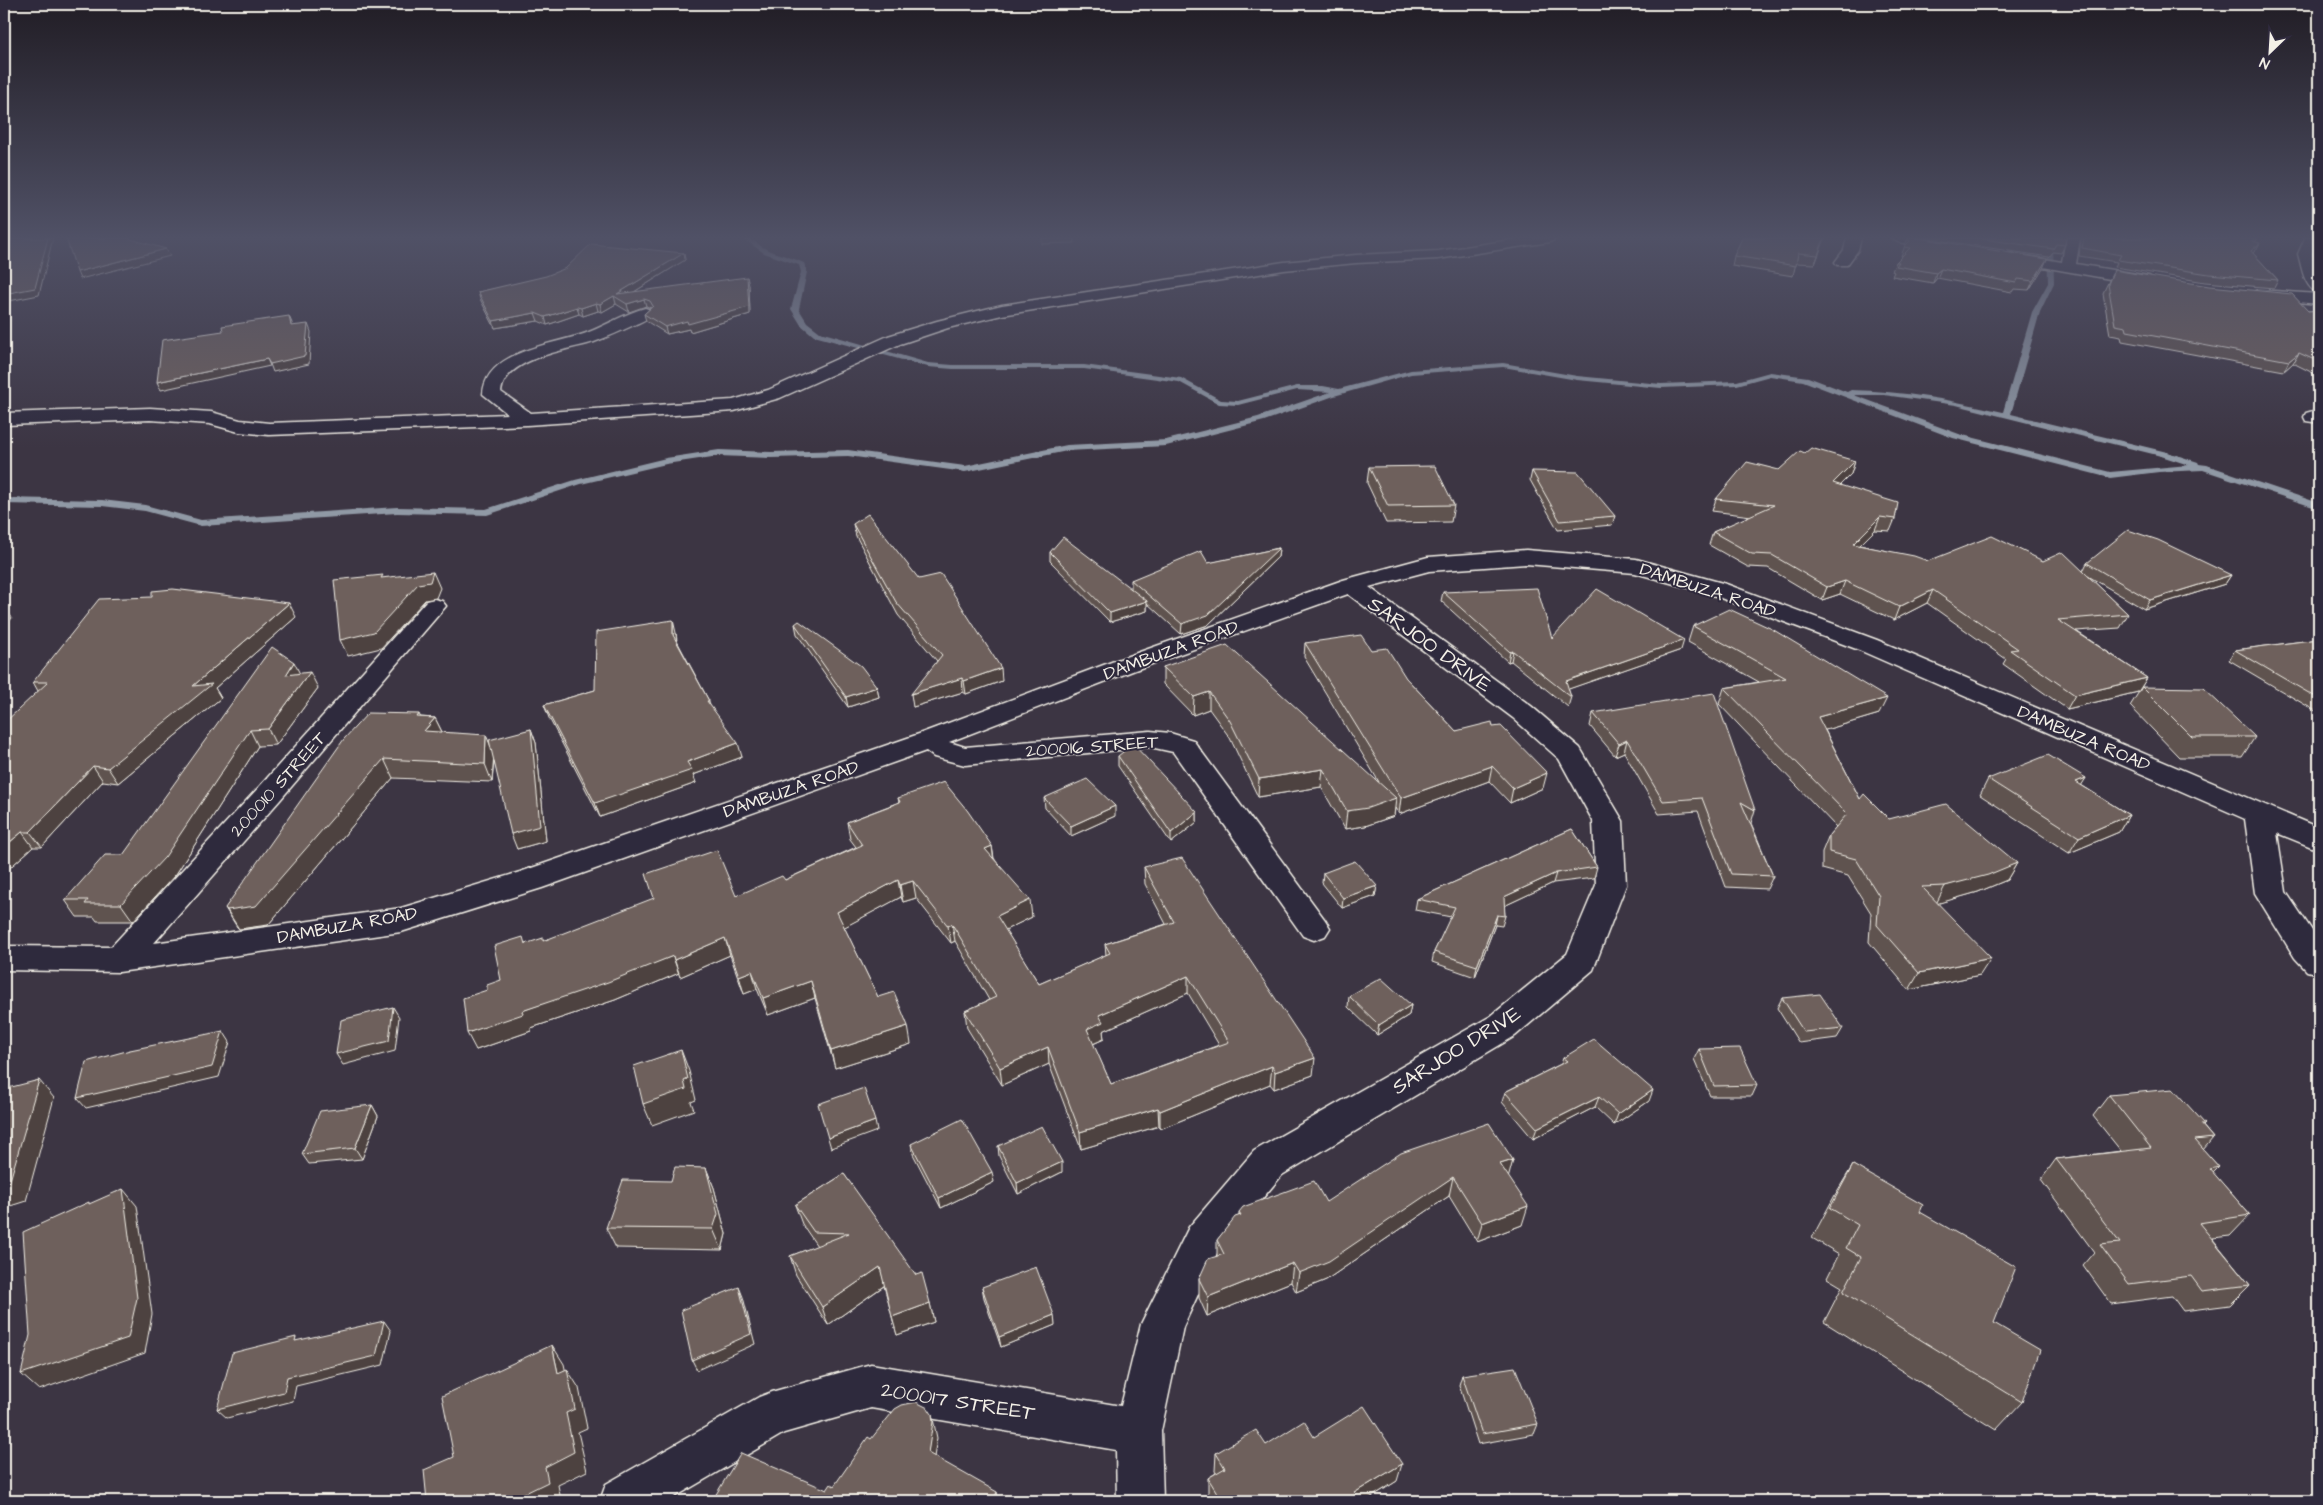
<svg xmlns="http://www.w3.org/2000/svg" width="2323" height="1505" viewBox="0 0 2323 1505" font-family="'Architects Daughter',sans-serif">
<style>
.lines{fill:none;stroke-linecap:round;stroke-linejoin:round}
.stream{fill:#9099a5;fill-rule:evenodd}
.minor-casing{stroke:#f4f1e8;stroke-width:3}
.minor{fill:#2f2a3d;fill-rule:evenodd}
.wall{fill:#5f534f;stroke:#f4f1e8;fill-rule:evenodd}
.shaded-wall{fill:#4d4340;stroke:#f4f1e8}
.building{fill:#6e605c;stroke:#f4f1e8;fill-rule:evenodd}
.labels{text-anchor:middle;stroke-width:4;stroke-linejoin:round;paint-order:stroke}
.street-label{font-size:18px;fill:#f4f1e8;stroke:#2f2a3d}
.near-street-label{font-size:21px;fill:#f4f1e8;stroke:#2f2a3d}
</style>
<rect width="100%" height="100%" fill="#3c3543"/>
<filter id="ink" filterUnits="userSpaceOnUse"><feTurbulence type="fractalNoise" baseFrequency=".02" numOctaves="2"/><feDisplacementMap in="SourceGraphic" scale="10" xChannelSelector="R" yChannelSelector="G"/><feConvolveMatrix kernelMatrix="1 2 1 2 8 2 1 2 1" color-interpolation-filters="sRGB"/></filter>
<g filter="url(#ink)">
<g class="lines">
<!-- stream -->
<path class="stream" d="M742,238C754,237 759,247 770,251C782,255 793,258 804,263L807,272L799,309L807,322L820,332L928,363L953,365H1084L1181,378L1221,400L1238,401L1297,386H1323L1339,389L1411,370L1503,363L1577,376L1661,384L1737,381L1770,372L1808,377L1847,392L1851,390C1903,391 1953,400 2003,412L2032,312L2048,283L2047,238H2053L2054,283L2040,312L2011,414L2167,452L2198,462L2199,464L2207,465L2319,503V509L2203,470L2159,472L2110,478L1953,438L1803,381L1770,376L1737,385L1661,388L1577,380L1503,367L1411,374L1334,396L1264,421L1166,446L1067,451L965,472L848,456L771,458L719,456L666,464L581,484L487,515L397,513L201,526L145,511L102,506L4,504V498L102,500L145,505L201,520L397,507L486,509L575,480L666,458L719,450L771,452L848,450L965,466L1067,445L1166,440L1258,417L1330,392L1297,390L1238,405L1219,404L1179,382L1084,369H953L928,367L814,336L801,325L791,309L801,272L799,265L764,253ZM1854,395H1884L1956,405L2161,456L2189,465L2110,472L1959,434Z"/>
<defs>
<path id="minor" d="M1524,238H1557L1550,242L1438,259L1356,263L1284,270L1002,315L948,328L900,344L780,398L734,411L527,425L269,435L239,432L210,424L150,420L4,425V413L150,408L211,412L240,420L269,423L508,414L483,394C486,349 556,345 589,332C607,325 626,313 645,308L651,310L653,313C649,319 640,322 634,325C621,331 608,337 594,342C568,350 504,358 501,392L531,413L733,400L768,390L888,336L937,321L1002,305L1284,262L1356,255L1438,251Z
M1847,238H1861L1858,250L1847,265H1837L1835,262L1844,250Z
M1891,238H1921L1949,243L1951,246L1944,250L1898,242Z
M2066,238H2080L2076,264L2149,276L2157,281L2149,286L2009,261L2002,257L2009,253L2062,262Z
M2305,238H2319L2312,254L2319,277V293C2304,289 2302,267 2298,254Z
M2258,290L2319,294V304L2253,298L2250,295L2253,292Z
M2313,411H2319V423L2306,421L2304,417L2306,413Z
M1526,550L1636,559L1726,584L1877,640L2319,828V850L2277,833L2286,892L2319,941V974L2307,971L2295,958L2255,893L2245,819L1859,650L1710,594L1635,573L1526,564L1429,571L1369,587L1531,706L1580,748L1623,821L1626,885L1593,970L1515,1036L1282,1175L1217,1253L1183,1327L1161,1431L1163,1501H1117L1116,1450L871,1408L784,1433L668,1501H600L606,1484L759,1397L775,1391L871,1364L1121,1406L1141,1324L1189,1227L1254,1151L1491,1016L1567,954L1596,885L1593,821L1559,759L1513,718L1348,594L1135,670L949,742L965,747L1150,731L1170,733L1193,740L1325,920L1330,928L1325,936L1314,940L1303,936L1173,752L1150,747L965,765L934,757L926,751L542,888L401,932L119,972L4,970V946L111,947L260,786L426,601L434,599L442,601L446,606L280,800L154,943L401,908L520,872L919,734L1117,660L1343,580L1428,557Z"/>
</defs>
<!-- minor casing -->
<use href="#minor" class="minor-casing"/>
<!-- minor -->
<use href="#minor" class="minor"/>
</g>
<!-- wall -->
<path class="wall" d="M1042,238H1074L1075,243L1042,244Z
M1742,238H1825L1815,264L1796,263L1793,276L1732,266L1734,256Z
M1925,238H2066L2065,245L2061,253L2053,252L2049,257Z
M2081,238H2258L2255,242L2260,243L2256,250L2253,253L2278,280L2274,288L2205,282L2115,267L2117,262L2079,256Z
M1907,240L2047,259L2043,268L2029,290L2014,289L2012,292L1937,278L1933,283L1892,276L1894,272L1892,271L1896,262L1902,256H1901Z
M684,253L685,260L634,292L749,285L750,314L690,332L689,329L667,334L646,321L644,314L651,308L646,306L629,312L616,304L602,312L598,311L583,316L579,314L547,325L538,321L495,328L480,299L478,292Z
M2114,270L2308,311L2319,310V376L2293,363L2284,371L2122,341L2121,337L2110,335L2103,293Z
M1805,453L1855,461L1851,474L1839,485L1895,519L1890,531L1875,530L1860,545L1928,561H2043L2083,571L2087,563L2231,575L2225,584L2144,609L2088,576L2128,614L2120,628L2076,631L2147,678L2138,692L2067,709L2003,664L2006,659L1927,603L1894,620L1840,594L1822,600L1768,568L1748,567L1709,545L1713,532L1751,516L1712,511L1716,499L1779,470Z
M1369,467L1454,505L1451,522L1386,523L1367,483Z
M1532,471L1615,516L1612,525L1558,530L1530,480Z
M853,524L919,579L1002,681L966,694L963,692L913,707L937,661L898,615L856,536Z
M1279,548L1278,557L1208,625L1181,634L1147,603V611L1110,622L1050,561V552L1131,589V580Z
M1443,592L1552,638L1681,650L1568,689L1571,697L1568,707L1511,661L1508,662L1441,601Z
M296,617L215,688L221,698L118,783L103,781L42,847H33L4,873L38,691L33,682Z
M795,624L877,687L879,697L848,707L797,634Z
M1693,626L1879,714L1825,730L1860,799L1889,819L2017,863L2007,880L1978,892L1938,903L1980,975L1909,990L1869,942L1871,913L1848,876L1822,869V852L1829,835L1836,827L1719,704L1724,688L1759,682L1688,642Z
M676,633L677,641L709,701L710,706L742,757L693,775L696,783L600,817L549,718L544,705L595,690Z
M2319,639V713L2229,660L2235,650Z
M1305,643L1371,650L1406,678L1456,731L1493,727L1543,788L1510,803L1489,781L1399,814L1395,808L1394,816L1365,826L1345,829L1321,787L1258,797L1230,738L1209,709L1193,715L1163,684V667L1379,782L1304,657Z
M300,673L318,688L276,745L258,746L176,874L133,921H97L94,917H77L65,900L123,855Z
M2142,687L2255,737L2242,757H2179L2130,706Z
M1593,713L1755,810L1751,823L1773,876L1767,889L1726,887L1698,811L1659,814L1624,752L1615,756L1590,726Z
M420,717L435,718L442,732L489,742L531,729L536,743L546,841L517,849L494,761L492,782L393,778L268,925L239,929L237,927L225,908Z
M1118,756L1197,812V822L1171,843L1118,766Z
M2086,778L2081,785L2129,815L2119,832L2069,853L1980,795L1988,779Z
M898,798L992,846L994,858L1032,917L1005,930L1039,984L1106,955L1105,944L1166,924L1145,884L1144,867L1313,1075L1274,1089L1270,1084L1160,1129L1159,1126L1081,1149L1049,1064L1002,1085L967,1028L965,1011L989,1000L955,941L951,943L916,898L903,902L901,897L844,927L878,997L911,1044L835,1068L815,998L768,1015L757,989L744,994L730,955L680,977L679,973L615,1000L531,1028V1031L476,1050L487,990L501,980L544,940L736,896L785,880L856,847L850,839L847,822L899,802ZM1188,993L1219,1045L1111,1084L1093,1044L1104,1039L1103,1031Z
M1044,798L1115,816L1071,836L1045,808Z
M1572,829L1597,867L1594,878L1553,883L1504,906L1505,916L1502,926L1495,925L1475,977L1432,962L1434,952L1451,917L1415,910L1417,899Z
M1323,873L1377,886L1375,896L1342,908L1322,883Z
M1349,996L1411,1005L1409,1015L1377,1035L1348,1007Z
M1782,998L1843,1028L1837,1038L1799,1043L1777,1008Z
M1699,1049L1757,1085L1752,1096H1710L1694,1059Z
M1563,1058L1649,1101L1614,1125L1595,1107L1533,1139L1502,1102L1505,1092L1561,1064Z
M2109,1095L2205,1124L2203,1126L2213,1138L2203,1150L2219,1167L2213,1173L2250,1215L2230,1236L2212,1238L2250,1285L2230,1305L2183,1311L2172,1296L2111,1304L2083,1265L2094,1252L2041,1180L2056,1159L2121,1151L2093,1116Z
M372,1105L378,1116L362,1159L309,1164L302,1154Z
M911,1144L994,1182L941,1208L913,1154Z
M998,1146L1062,1172L1018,1194L999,1156Z
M1513,1160L1508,1176L1522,1225L1477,1242L1449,1196L1326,1280L1296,1292L1291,1282L1207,1316L1199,1298V1279L1217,1256V1240L1239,1215V1212L1326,1202Z
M1853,1165L1920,1212L1994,1323L2022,1402L1996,1430L1824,1322L1842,1287L1827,1278L1839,1254L1812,1238L1835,1195Z
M706,1168L714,1188L726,1234L722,1250L616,1248L606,1228L671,1181Z
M844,1174L930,1303L934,1322L897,1335L884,1286L828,1325L796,1275L790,1256L817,1246L802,1224L795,1205Z
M982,1287L1055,1325L1001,1347L984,1298Z
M1462,1375L1538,1424L1534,1434L1478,1444L1459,1385Z
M1314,1437L1397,1481L1365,1501H1211L1208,1495V1478L1216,1473L1215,1471L1216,1453Z"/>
<!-- shaded-wall -->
<path class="shaded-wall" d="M48,238H53L39,295L4,302V294Z
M1824,238H1825L1815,264L1818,255Z
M2255,238H2258L2248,249L2252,241Z
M2260,243L2256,250L2247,258L2251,251Z
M166,249L170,256L80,279L77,272Z
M684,253L685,260L621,300L617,294Z
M2047,259L2043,268L2029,290L2033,281Z
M1941,269L1937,278L1933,283L1936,273Z
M747,277L749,285L750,314L690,332L689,329L667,334L665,327Z
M614,296L616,304L602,312L600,304Z
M644,299L646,306L629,312L627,304Z
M596,303L598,311L583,316L581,308Z
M577,307L579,314L547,325L545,317Z
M535,313L538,321L495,328L493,321Z
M289,316L292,323L294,334L291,326Z
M308,324L311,332L309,364L273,372L270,364Z
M2299,353L2293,363L2284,371L2289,361Z
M267,359L270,366L161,390L157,382Z
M1855,461L1851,474L1829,496L1833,483Z
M1880,517L1875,530L1848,557L1853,544Z
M1279,548L1278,557L1208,625L1181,634L1182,624Z
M433,572L440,588L436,598L425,600L381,648L348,656L340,640Z
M2231,575L2225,584L2144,609L2150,600Z
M1845,581L1840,594L1822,600L1827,587Z
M1933,590L1927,603L1894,620L1899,607Z
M1147,601V611L1110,622V613Z
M289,603L296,617L215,688L221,698L118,783L108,768L193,686Z
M6,609L12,618L4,628V611Z
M673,620L676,633L677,648L673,635Z
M1684,640L1681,650L1563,691L1566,681Z
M1513,651L1511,661L1508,662L1510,652Z
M294,662L302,678L286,675Z
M1001,668L1002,681L966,694L964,681Z
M310,672L318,688L276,745L268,729Z
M962,678L963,692L913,707L911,694Z
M2147,678L2138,692L2067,709L2075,695Z
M877,687L879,697L848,707L846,697Z
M1209,692V709L1193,715L1194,697Z
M1887,698L1879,714L1812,734L1818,717Z
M419,714L426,729L435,718L444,736L433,750L417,717Z
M531,729L536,743L546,841L517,849L511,834Z
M250,730L258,746L176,874L133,921L121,904Z
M486,735L494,754L492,782L485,764Z
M1627,740L1624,752L1615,756L1619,744Z
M738,743L742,757L693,775L696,783L600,817L595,803L687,762Z
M384,759L393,778L268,925L239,929L227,910Z
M93,766L103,781L42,847L30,832Z
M1492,766L1489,781L1399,814L1401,798Z
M1323,769L1321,787L1258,797L1259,779Z
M1547,773L1543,788L1510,803L1513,788Z
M2086,778L2076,794V782Z
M1396,798L1394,816L1365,826L1345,829L1347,811Z
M1115,806V816L1071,836V826Z
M1197,812V822L1171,843V833Z
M2129,815L2119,832L2069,853L2079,837Z
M22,832L33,847L4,873V847Z
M992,846L994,863L985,849Z
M2017,863L2007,880L1978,892L1936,904L1945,886Z
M1556,873L1553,883L1502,907L1504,897Z
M898,880L901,897L841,929L837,912Z
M913,881L916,898L903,902L900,885Z
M1377,886L1375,896L1342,908L1343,898Z
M1030,900L1032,917L999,933L997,916Z
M1497,915L1495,925L1475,977L1477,966Z
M952,924L955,941L951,943L948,926Z
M725,938L730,955L680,977L674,960Z
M673,956L679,973L615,1000L531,1028V1031L476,1050L467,1033L522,1011Z
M1991,958L1980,975L1909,990L1919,973Z
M752,971L757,989L744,994L739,976Z
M1188,976V993L1103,1031L1104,1039L1088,1046L1087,1029L1099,1015Z
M811,981L815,998L768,1015L763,998Z
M1411,1005L1409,1015L1377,1035L1379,1025Z
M393,1007L399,1017L395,1051L343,1065L336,1054Z
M908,1026L911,1044L835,1068L831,1051Z
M223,1031L230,1042L219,1077L86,1108L77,1098Z
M1048,1047L1049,1064L1002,1085L1000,1068Z
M681,1050L689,1071L696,1100L691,1102L694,1110L652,1125L643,1104L684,1081Z
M1315,1058L1313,1075L1274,1089L1275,1072Z
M1272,1066L1270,1084L1160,1129V1111Z
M39,1080L54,1098L26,1201L4,1208V1186Z
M1653,1090L1649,1101L1614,1125L1618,1114Z
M1599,1097L1595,1107L1533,1139L1537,1128Z
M372,1105L378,1116L362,1159L355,1148Z
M1158,1108L1159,1126L1081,1149L1080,1132Z
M875,1121L877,1131L831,1148L828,1138Z
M1513,1160L1508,1179L1500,1164Z
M1062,1162V1172L1018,1194L1017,1183Z
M706,1168L714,1188L726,1234L722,1250L713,1229Z
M992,1172L994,1182L941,1208L939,1198Z
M1453,1177L1449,1196L1326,1280L1296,1292L1299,1273Z
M123,1189L137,1206L152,1314L145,1353L39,1390L21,1374Z
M1528,1206L1522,1225L1477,1242L1482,1223Z
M1293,1263L1291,1282L1207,1316L1208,1297Z
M880,1267L885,1285L828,1325L822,1307Z
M739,1287L743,1297L755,1344L697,1370L692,1360Z
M930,1303L934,1322L897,1335L892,1317Z
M1054,1315L1055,1325L1001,1347L999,1337Z
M384,1321L391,1331L383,1365L296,1386L293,1401L227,1418L217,1409L287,1377Z
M552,1345L564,1364L570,1392L558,1373Z
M567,1369L579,1388L587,1428L578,1432L587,1471L558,1485L561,1500L558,1501H509L545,1467L566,1413Z
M932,1414L937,1438L932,1470L928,1453Z
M1402,1464L1397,1481L1365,1501H1352L1354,1493Z
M997,1492L999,1501H993Z"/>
<!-- building -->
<path class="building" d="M4,238H48L35,288L4,294Z
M66,238H127L166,249L77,272Z
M1742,238H1824L1818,255L1798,253L1796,266L1734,256Z
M1909,238H1919L2047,259L2033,281L2018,279L2016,283L1941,269L1936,273L1896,266L1899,262H1896L1910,248L1904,247L1910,241L1907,240Z
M1976,238H2066L2065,245L2056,244L2053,249Z
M2084,238H2255L2252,241L2260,243L2251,251L2278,280L2209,274L2118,260L2121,255L2082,248Z
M591,244L684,253L617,294L747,277L749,307L688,324L687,321L665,327L644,314L653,306L650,301L644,299L627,304L614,296L600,304L596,303L581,308L577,307L545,317L535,313L493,321L478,292L546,276L566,268Z
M2114,270L2209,286L2292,294L2308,311L2319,310V362L2299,353L2289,361L2127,331L2126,327L2115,325L2108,284Z
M289,316L291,326L308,324L305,356L270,364L267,359L157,382L162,340L223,331L222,326Z
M1811,448L1855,461L1833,483L1898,503L1895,519L1880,517L1853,544L1914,556L1928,561L1992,536L2043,561L2063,552L2128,614L2058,620L2147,678L2075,695L2010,650L2018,649L1933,590L1899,607L1845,581L1827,587L1772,555L1752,554L1713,532L1774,505L1716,499L1747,462L1779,470L1800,451L1805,453Z
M1435,466L1454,505L1388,506L1369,467Z
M1532,471L1578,472L1615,516L1560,521Z
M868,514L919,579L941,574L1001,668L964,681L962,678L911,694L942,655L896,602L853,524Z
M2128,530L2158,540L2231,575L2150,600L2087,563Z
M1063,537L1147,601L1110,613L1050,552Z
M1279,548L1208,615L1182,624L1131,580L1201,551L1208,563Z
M433,572L430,582L418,584L374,632L340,640L334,580L383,575L381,578Z
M1537,588L1552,638L1597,589L1684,640L1566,681L1571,697L1513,651L1510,652L1443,592Z
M173,589L289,603L193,686L212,684L108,768L93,766L30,832H22L4,847V723L48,682H33L99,599L152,597V591Z
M1729,609L1772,629L1887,698L1818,717L1860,799L1864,794L1889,819L1946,804L2017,863L1988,875L1945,886L1922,887L1991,958L1919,973L1877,925L1879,896L1856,859L1829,852V835L1847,814L1724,688L1786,678L1693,626Z
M673,620V635L709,701H707L738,743L687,762L692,770L595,803L544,705L595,690L596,632Z
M799,621L861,666L877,687L846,697L795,624Z
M1361,635L1371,650L1387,648L1406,678L1456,731L1492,722L1493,727L1501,726L1547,773L1513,788L1492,766L1401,798L1305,643Z
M2319,639V699L2235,650Z
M1227,645L1396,798L1368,808L1347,811L1323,769L1259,779L1230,721L1209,692L1194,697L1163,667Z
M272,647L294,662L286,675L310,672L268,729L250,730L165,857L121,904H85L88,900H65L105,855H123Z
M2142,687L2203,688L2255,737H2192Z
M1714,693L1755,810L1741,802L1773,876L1731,874L1702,798L1663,801L1627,740L1619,744L1593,713Z
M368,713L419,714L417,717L435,718L424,731L486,735L485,764L384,759L256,906L227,910L225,908L344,739Z
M531,729L540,826L511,834L489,740Z
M1133,744L1197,812L1171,833L1118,756Z
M2048,755L2086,778L2076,782L2129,815L2079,837L1988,779Z
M1087,779L1115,806L1071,826L1044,798Z
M944,782L967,810L992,846L985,849L1030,900L997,916L1039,984L1110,953L1105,944L1174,922L1144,867L1182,858L1315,1058L1275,1072L1272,1066L1160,1111L1158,1108L1080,1132L1048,1047L1000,1068L965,1011L996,997L952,924L948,926L913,881L900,885L898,880L837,912L878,997L894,992L908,1026L831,1051L811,981L763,998L752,971L739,976L725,938L674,960L673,956L608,982L522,1011L523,1014L467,1033L463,998L487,990V985L501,980L494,946L523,937L525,944L543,938V941L654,898L646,874L717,850L736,896L782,876L785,880L862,845L847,822L900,802L898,798ZM1188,976L1229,1042L1111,1084L1087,1029L1103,1022L1099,1015Z
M1572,829L1597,867L1556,873L1504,897L1505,916L1497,915L1477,966L1434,952L1455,907L1417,899Z
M1355,861L1377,886L1343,898L1323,873Z
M1381,978L1411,1005L1379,1025L1349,996Z
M1820,994L1843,1028L1804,1032L1782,998Z
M393,1007L389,1041L336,1054L341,1020Z
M223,1031L212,1067L77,1098L86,1062L130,1050Z
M1594,1039L1653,1090L1618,1114L1599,1097L1537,1128L1505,1092L1567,1061L1563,1058Z
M1740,1048L1757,1085L1714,1086L1699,1049Z
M681,1050L688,1079L684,1081L686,1089L643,1104L634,1066Z
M39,1080L9,1184L4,1186V1089Z
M864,1088L875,1121L828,1138L818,1104Z
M2173,1089L2205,1124H2201L2213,1138L2195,1140L2219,1167L2210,1169L2250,1215L2199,1223L2250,1285L2202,1291L2191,1276L2129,1284L2100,1245L2120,1243L2056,1159L2151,1148L2109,1095Z
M372,1105L355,1148L302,1154L320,1111Z
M962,1119L992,1172L939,1198L911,1144Z
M1489,1123L1513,1160L1500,1164L1528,1206L1482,1223L1453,1177L1329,1261L1299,1273L1293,1263L1208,1297L1199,1279L1208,1259L1224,1254L1217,1240L1235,1217L1241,1215L1239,1212L1243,1207L1314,1181L1326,1202L1401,1153Z
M1042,1126L1062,1162L1017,1183L998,1146Z
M1853,1165L1923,1205L1920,1212L2016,1267L1994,1323L2040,1350L2022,1402L1843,1292L1861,1257L1846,1248L1858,1225L1830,1208Z
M675,1167L706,1168L718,1214L713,1229L606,1228L623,1180L671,1181Z
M844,1174L916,1275L922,1273L930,1303L892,1317L880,1267L822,1307L790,1256L849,1233L814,1232L795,1205Z
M123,1189L137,1298L128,1338L21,1374L30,1335L23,1232L89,1202V1204Z
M1036,1267L1054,1315L999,1337L982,1287Z
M739,1287L751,1334L692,1360L681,1310Z
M384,1321L376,1356L287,1377L284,1392L217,1409L232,1353L296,1337L295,1341Z
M552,1345L558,1373L567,1369L575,1409L566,1413L574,1452L545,1467L548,1482L509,1501H427L424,1470L454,1457L442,1396Z
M1515,1367L1538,1424L1482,1434L1462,1375Z
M916,1402L928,1408L932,1414L933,1422L928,1453L997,1492L993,1501H712L741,1453L827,1490L831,1484L834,1486L868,1437L871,1439L895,1409L902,1405Z
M1364,1406L1402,1464L1354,1493L1360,1501H1222L1208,1478L1225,1468L1216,1453L1256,1430L1266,1445L1304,1421L1314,1437Z"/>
</g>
<!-- sky -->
<linearGradient id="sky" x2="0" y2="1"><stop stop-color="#211d25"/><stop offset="0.53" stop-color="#505166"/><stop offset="1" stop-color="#505166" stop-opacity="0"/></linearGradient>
<rect width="2323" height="448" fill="url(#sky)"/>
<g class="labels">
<!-- street labels -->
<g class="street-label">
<text transform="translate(1708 590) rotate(18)" y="6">DAMBUZA ROAD</text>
<text transform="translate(1171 650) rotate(-20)" y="6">DAMBUZA ROAD</text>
<text transform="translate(2084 738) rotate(23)" y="6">DAMBUZA ROAD</text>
<text transform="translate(1092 746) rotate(-4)" y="6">200016 STREET</text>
<text transform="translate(278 784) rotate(-48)" y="6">200010 STREET</text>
<text transform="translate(791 789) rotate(-19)" y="6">DAMBUZA ROAD</text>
<text transform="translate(347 925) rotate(-10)" y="6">DAMBUZA ROAD</text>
</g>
<!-- near-street labels -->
<g class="near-street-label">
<text transform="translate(1430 644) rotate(36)" y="7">SARJOO DRIVE</text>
<text transform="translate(1456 1050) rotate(-32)" y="7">SARJOO DRIVE</text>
<text transform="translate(958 1401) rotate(9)" y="7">200017 STREET</text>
</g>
</g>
<!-- margin -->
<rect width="2323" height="1505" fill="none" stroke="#2f2a3d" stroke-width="20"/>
<rect x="10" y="10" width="2303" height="1485" fill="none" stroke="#f4f1e8" stroke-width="2" filter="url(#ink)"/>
<!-- north arrow -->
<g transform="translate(2270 52) rotate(205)" stroke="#2f2a3d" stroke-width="4" paint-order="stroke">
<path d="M0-4L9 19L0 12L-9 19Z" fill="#f4f1e8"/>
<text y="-8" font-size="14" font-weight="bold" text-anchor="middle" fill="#f4f1e8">N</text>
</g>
</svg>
